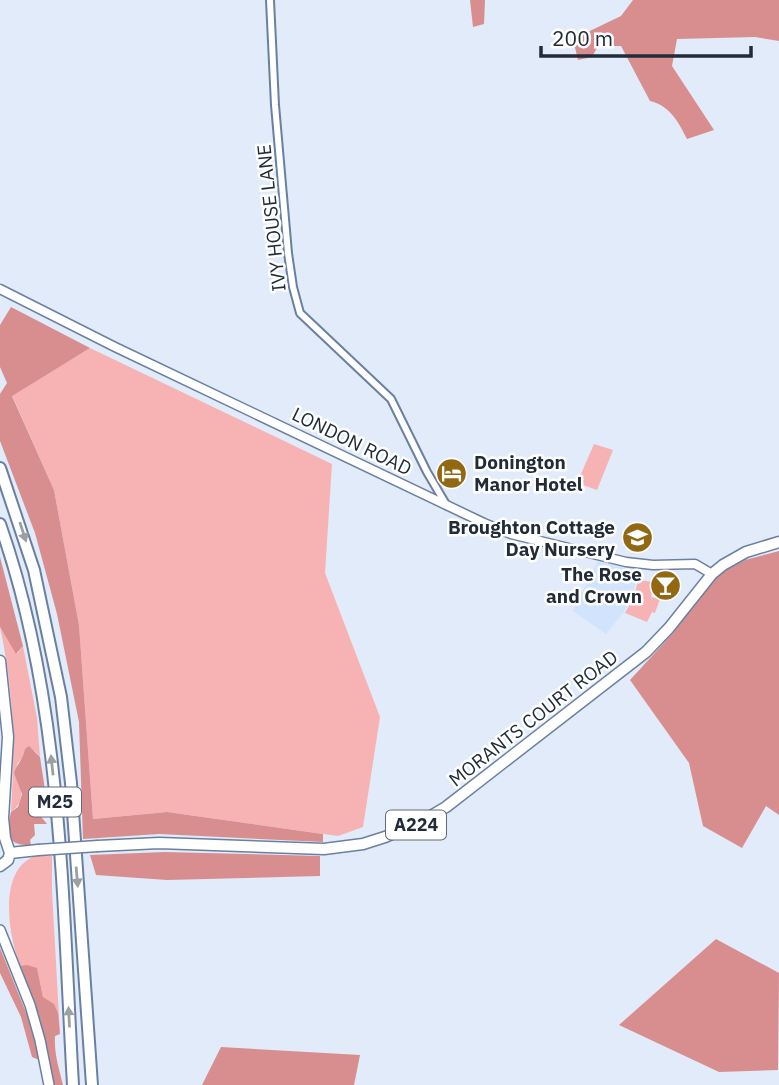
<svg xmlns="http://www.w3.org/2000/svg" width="779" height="1085" viewBox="0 0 779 1085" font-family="'IBM Plex Sans',sans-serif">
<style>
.built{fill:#d2e3fd}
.green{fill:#f7b3b3}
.forest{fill:#d88e8f}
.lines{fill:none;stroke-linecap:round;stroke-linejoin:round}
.minor-casing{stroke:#6b80a0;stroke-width:10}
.tertiary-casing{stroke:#6b80a0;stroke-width:11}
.secondary-casing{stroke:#6b80a0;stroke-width:12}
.primary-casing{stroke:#6b80a0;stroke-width:13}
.motorway-casing{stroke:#6b80a0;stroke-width:14}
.minor{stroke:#fff;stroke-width:6}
.tertiary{stroke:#fff;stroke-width:8}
.secondary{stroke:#fff;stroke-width:9}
.primary{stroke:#fff;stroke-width:10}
.motorway{stroke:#fff;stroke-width:10}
.primary-bridge-casing{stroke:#6b80a0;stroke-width:13;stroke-linecap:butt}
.primary-bridge{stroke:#fff;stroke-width:10}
.oneway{fill:#9ca0a5}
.labels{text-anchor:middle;stroke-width:5;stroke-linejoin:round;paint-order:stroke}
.shield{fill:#fff;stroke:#646b74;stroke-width:2}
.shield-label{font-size:18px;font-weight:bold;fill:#222b38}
.street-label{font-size:19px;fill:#222b38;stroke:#fff}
.poi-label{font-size:19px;font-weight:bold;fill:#222b38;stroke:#fff;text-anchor:end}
</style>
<rect width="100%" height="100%" fill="#e1ebf9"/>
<!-- built -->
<path class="built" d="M598,560L639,569L633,594L624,612L606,634L573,611Z"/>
<!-- green -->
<path class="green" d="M90,348L332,464L325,573L380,717L363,827L338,836L167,812L93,819L79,625L54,490L12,395Z
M594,444L613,450L597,490L577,483Z
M638,580L654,582L651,597L660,599L655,613L652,612L647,622L625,613L634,597Z
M0,627L17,654L23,646L37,718L40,757L35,751L24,756L17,764C19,781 28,800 11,812C15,745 14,693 0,627Z
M36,856H52V891L60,1034L58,1024L43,997L37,969L20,966C6,928 0,867 36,856Z"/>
<!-- forest -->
<path class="forest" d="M470,0H485L484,24L473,27Z
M633,0H779V41L755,37L677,39L672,66L714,130L687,139C678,121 670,106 650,101L621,46H598L592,57L578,60L573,39L621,16Z
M11,307L90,348L12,396L54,490L79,625L93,819L167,812L323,834V842L159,834L83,839L79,722L57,614L35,533L0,441V394L7,383L0,367V325Z
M779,551V815L766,806L742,848L703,826L689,763L630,680L674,632L693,603L721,573L745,560Z
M0,557L23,646L16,654L0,627Z
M29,746L40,757L44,783L46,799L39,814L47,824H34L35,835L30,840L31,845C6,846 6,833 11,812L18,807L22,794L14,773C17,764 24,758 25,749Z
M164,852L320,856V876L167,880L96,875L90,855Z
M716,939L779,973L778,1070L719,1072L619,1025Z
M0,948L34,1032L39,1060L32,1057L21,1017L0,973Z
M27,965L37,968L43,997L54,1004L58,1013L60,1034L55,1036C54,1054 59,1068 63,1085H54L44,1036L20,966Z
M221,1047L360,1055L354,1085H202Z"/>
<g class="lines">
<defs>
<path id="minor" d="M270,0L275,105L288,253L293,287L300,313L391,399L427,472L447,506"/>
<path id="tertiary" d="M0,289L115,347L484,523L511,534L626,562L653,565L695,564L712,574"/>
<path id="secondary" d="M0,930L30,1005L40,1040L49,1085"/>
<path id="primary" d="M0,661L8,737L3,818L5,838L10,853L8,860L0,866
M98,846L159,843L324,849L363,844L385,837L424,820L446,807L646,652L669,628L712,574L723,565L746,552L779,542
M10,853L38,850"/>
<path id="motorway" d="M0,468L34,570L61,697L71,783L92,1085
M0,524C63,703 62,898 73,1085"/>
</defs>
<!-- minor casing -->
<use href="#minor" class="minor-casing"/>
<!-- tertiary casing -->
<use href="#tertiary" class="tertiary-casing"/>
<!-- secondary casing -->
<use href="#secondary" class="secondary-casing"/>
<!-- primary casing -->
<use href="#primary" class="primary-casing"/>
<!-- motorway casing -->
<use href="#motorway" class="motorway-casing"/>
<!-- minor -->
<use href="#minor" class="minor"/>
<!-- tertiary -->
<use href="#tertiary" class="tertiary"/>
<!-- secondary -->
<use href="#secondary" class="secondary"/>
<!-- primary -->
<use href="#primary" class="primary"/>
<!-- motorway -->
<use href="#motorway" class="motorway"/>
<defs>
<path id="primary-bridge" d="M38,850L98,846"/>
</defs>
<!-- primary-bridge casing -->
<use href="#primary-bridge" class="primary-bridge-casing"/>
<!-- primary-bridge -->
<use href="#primary-bridge" class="primary-bridge"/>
</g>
<!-- one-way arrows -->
<defs><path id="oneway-solid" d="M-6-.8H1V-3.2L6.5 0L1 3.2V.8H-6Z" transform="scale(1.75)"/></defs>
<g class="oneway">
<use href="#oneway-solid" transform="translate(23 532) rotate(72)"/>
<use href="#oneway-solid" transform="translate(52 765) rotate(-96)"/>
<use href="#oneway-solid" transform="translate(77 877) rotate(85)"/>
<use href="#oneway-solid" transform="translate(69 1017) rotate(-93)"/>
</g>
<!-- icons -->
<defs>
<symbol id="hotel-disc" viewBox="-11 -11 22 22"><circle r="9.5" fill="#936813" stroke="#fff"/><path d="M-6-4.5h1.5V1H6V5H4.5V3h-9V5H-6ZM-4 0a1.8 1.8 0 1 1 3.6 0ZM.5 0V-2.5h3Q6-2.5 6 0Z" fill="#fff"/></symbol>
<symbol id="school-disc" viewBox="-11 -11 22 22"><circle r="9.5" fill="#936813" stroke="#fff"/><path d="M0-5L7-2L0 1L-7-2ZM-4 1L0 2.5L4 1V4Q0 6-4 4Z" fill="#fff"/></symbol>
<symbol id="bar-disc" viewBox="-11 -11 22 22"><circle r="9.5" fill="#936813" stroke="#fff"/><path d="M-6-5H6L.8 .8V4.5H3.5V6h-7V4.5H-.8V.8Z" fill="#fff"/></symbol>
</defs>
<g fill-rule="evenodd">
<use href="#hotel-disc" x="434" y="456" width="35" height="35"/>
<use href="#school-disc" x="620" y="520" width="35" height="35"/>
<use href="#bar-disc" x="648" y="568" width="35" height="35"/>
</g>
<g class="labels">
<!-- shield labels -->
<g class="shield">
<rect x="29" y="787.5" width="52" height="29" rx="5"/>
<rect x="386" y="810.5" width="60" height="29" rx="5"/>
</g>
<g class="shield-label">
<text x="55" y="808">M25</text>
<text x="416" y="831">A224</text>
</g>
<!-- street labels -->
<g class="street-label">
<text transform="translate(271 218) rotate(-96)" y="7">IVY HOUSE LANE</text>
<text transform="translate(352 441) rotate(26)" y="7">LONDON ROAD</text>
<text transform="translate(533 718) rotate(-38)" y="7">MORANTS COURT ROAD</text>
</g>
<!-- poi labels -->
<g class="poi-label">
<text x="474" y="469" text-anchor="start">Donington<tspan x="474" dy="22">Manor Hotel</tspan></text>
<text x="615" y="534">Broughton Cottage<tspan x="615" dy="22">Day Nursery</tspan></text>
<text x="642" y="581">The Rose<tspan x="642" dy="22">and Crown</tspan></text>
</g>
</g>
<!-- scale -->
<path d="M541 46v10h210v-10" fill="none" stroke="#222b38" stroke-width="3.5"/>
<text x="552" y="46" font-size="21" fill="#222b38" stroke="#ffffff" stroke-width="5" paint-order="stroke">200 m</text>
</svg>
